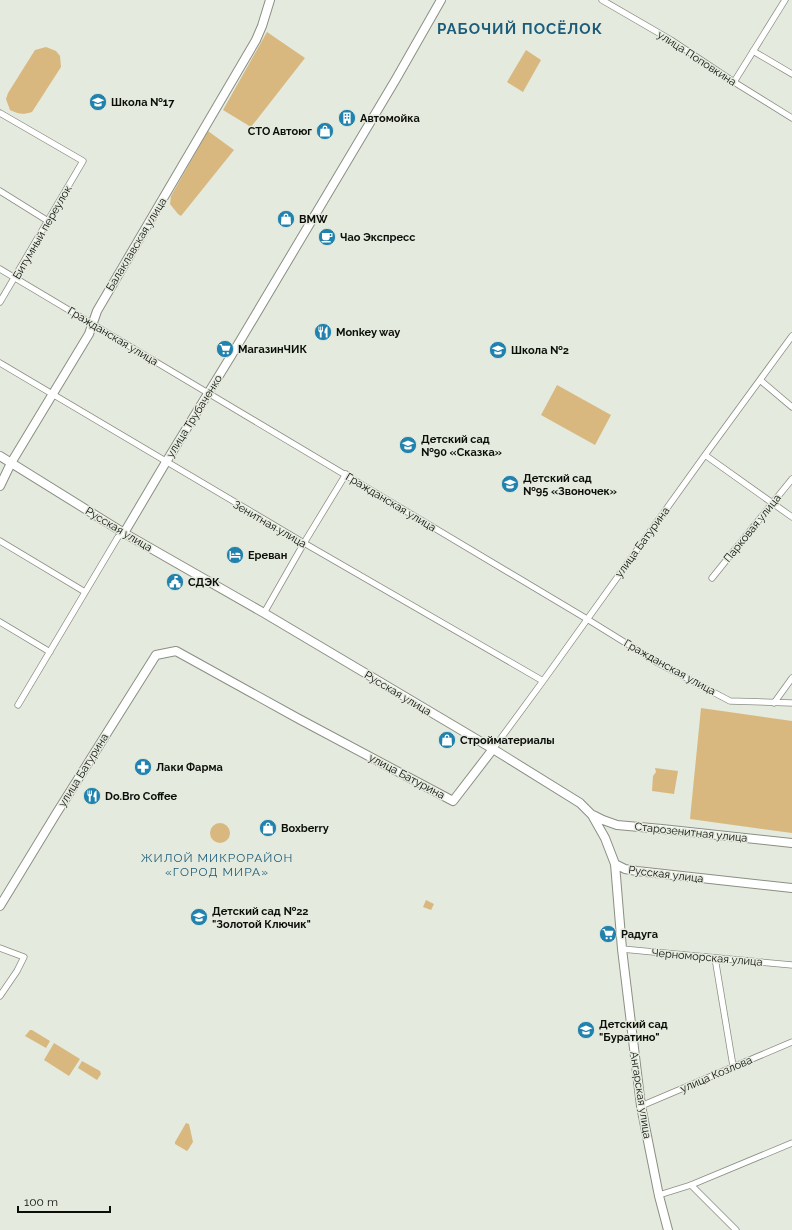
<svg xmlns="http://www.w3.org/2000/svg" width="792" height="1230" viewBox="0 0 792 1230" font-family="Raleway,sans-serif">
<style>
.green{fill:#d8b87f}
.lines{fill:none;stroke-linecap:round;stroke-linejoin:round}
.street-casing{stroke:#8a8f83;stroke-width:7}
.secondary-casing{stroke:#8a8f83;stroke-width:10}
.street{stroke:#fff;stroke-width:5.5}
.secondary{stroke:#fff;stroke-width:8}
.labels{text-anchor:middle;stroke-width:3;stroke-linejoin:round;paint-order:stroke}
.street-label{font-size:11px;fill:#0c0e0a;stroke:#e4eadd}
.poi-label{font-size:11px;font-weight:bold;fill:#0c0e0a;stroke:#e4eadd;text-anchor:start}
.neighbourhood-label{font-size:12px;letter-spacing:1px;fill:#1c5c7b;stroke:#e4eadd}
.district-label{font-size:15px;font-weight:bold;letter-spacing:1px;fill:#1c5c7b;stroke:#e4eadd}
</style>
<rect width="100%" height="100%" fill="#e4eadd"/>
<!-- green -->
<path class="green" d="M267,32L305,58L251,127L223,110Z
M46,47L56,51L60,56L61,67L32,112C23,115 18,114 10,110L6,99L8,93L35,50Z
M526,50L541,60L523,92L507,82Z
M208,131L234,150L181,216L178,214L170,204L171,196Z
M557,385L611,415L595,445L541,415Z
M701,708L792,721V833L690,819Z
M655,768L678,771L674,794L652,791L653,776L656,772Z
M210 833a10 10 0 1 1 20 0a10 10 0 1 1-20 0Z
M426,900L434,904L431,910L423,907Z
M30,1030H32L50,1041L46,1048L25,1036Z
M54,1043L80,1059L69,1076L44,1060Z
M82,1061L100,1071L101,1074L97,1080L78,1068Z
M186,1123L189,1124L193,1142L188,1150L187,1151L175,1144V1142Z"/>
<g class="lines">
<defs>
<path id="street" d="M602,0L671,40L734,82L792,118
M753,51L792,74
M734,82L785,0
M0,113L83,161L0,302
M0,191L48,221
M0,269L587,619L658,663L730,701L792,703
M0,363L304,543L543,681
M760,380L792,407
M705,455L792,517
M0,541L85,592
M712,578L792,479
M264,613L304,543L346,474
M0,622L50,652
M774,703L792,678
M18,705L118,537L124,533
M493,749L543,681L705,455L792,336
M0,948L24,957L17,971L0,996
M622,949L792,965
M715,958L733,1066
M641,1106L792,1042
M691,1185L736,1230
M659,1195L691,1185L792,1143"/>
<path id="secondary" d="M0,456L124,533L264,613L493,749L580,803L592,815L605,838L615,864L622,949L641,1106L659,1196L668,1230
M0,486L11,463L89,334L97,311L256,40L262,26L270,0
M124,533L166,462L231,356L396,79L441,0
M593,815L603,820L617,825L662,829L792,843
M615,864L625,869L637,871L792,888
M0,906L56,814L156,655L176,651L299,719L453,801L493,749"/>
</defs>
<!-- street casing -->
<use href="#street" class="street-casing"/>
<!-- secondary casing -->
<use href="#secondary" class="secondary-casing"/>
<!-- street -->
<use href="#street" class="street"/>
<!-- secondary -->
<use href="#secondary" class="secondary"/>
</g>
<!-- icons -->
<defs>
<symbol id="school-disc" viewBox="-11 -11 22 22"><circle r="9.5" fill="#2282ae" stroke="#e4eadd"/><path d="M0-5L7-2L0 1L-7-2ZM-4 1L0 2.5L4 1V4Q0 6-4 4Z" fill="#fff"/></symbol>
<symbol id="building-disc" viewBox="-11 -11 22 22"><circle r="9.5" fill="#2282ae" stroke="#e4eadd"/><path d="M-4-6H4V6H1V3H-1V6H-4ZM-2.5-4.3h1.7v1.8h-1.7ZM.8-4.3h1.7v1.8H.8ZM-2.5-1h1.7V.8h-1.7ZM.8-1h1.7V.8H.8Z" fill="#fff"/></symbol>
<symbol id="shop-disc" viewBox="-11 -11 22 22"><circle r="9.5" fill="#2282ae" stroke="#e4eadd"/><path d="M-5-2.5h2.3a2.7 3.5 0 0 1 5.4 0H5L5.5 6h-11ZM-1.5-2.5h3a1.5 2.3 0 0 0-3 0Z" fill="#fff"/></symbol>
<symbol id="cafe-disc" viewBox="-11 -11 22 22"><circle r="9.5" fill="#2282ae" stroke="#e4eadd"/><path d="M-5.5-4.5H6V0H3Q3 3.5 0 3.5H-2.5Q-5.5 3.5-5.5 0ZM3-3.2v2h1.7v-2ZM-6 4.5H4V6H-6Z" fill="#fff"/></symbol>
<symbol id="restaurant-disc" viewBox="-11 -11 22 22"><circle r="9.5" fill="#2282ae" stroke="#e4eadd"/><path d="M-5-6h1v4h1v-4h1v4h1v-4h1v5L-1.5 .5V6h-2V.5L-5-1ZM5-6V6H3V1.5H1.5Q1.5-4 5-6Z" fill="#fff"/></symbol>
<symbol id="supermarket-disc" viewBox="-11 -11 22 22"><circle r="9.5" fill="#2282ae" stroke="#e4eadd"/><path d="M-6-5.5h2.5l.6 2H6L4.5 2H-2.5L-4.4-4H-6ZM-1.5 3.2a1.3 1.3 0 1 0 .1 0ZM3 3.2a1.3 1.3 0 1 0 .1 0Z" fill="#fff"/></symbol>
<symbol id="hotel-disc" viewBox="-11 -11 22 22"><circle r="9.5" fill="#2282ae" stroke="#e4eadd"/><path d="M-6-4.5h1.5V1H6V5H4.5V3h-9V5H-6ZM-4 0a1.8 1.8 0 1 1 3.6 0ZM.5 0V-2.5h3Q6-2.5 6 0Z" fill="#fff"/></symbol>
<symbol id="civic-disc" viewBox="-11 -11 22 22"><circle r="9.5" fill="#2282ae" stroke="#e4eadd"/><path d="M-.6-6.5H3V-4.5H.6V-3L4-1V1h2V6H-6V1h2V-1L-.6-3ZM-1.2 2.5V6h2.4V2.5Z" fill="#fff"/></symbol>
<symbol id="pharmacy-disc" viewBox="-11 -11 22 22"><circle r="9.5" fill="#2282ae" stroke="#e4eadd"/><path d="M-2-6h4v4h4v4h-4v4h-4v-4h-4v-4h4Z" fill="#fff"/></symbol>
</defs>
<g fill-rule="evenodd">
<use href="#school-disc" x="88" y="92" width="20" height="20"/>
<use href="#building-disc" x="337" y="108" width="20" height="20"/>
<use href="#shop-disc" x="315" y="121" width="20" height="20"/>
<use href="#shop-disc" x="276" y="209" width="20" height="20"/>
<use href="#cafe-disc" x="317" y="227" width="20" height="20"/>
<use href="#restaurant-disc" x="313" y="322" width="20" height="20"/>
<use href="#supermarket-disc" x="215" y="339" width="20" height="20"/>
<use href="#school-disc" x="488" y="340" width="20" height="20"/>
<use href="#school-disc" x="398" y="435" width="20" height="20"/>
<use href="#school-disc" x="500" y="474" width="20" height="20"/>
<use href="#hotel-disc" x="225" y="545" width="20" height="20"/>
<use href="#civic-disc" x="165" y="572" width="20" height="20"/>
<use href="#shop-disc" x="437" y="730" width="20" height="20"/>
<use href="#pharmacy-disc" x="133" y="757" width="20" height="20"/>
<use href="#restaurant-disc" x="82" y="786" width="20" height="20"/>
<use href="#shop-disc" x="258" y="818" width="20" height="20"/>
<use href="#school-disc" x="189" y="907" width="20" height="20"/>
<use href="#supermarket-disc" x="598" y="924" width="20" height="20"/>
<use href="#school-disc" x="576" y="1020" width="20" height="20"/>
</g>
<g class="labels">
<!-- street labels -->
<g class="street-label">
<text transform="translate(697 58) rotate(33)" y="4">улица Поповкина</text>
<text transform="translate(42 232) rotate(-60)" y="4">Битумный переулок</text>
<text transform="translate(136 244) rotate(-59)" y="4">Балаклавская улица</text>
<text transform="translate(113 336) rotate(31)" y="4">Гражданская улица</text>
<text transform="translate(194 416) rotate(-58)" y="4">улица Трубаченко</text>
<text transform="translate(391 502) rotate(31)" y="4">Гражданская улица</text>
<text transform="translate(270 524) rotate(30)" y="4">Зенитная улица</text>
<text transform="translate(752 528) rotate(-51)" y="4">Парковая улица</text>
<text transform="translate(119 529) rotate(31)" y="4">Русская улица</text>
<text transform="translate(642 542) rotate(-54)" y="4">улица Батурина</text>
<text transform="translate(670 667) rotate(29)" y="4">Гражданская улица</text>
<text transform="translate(398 693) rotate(31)" y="4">Русская улица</text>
<text transform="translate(83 770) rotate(-58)" y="4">улица Батурина</text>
<text transform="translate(407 776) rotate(28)" y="4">улица Батурина</text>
<text transform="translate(691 832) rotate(6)" y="4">Старозенитная улица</text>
<text transform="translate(666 874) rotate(7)" y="4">Русская улица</text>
<text transform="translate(707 957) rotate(5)" y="4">Черноморская улица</text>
<text transform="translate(716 1074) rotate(-23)" y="4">улица Козлова</text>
<text transform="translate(641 1095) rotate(81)" y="4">Ангарская улица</text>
</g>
<!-- poi labels -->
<g class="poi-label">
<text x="111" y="106">Школа №17</text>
<text x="360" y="122">Автомойка</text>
<text x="312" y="135" text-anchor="end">СТО Автоюг</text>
<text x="299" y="223">BMW</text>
<text x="340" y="241">Чао Экспресс</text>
<text x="336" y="336">Monkey way</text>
<text x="238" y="353">МагазинЧИК</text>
<text x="511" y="354">Школа №2</text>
<text x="421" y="443">Детский сад<tspan x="421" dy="13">№90 «Сказка»</tspan></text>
<text x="523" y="482">Детский сад<tspan x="523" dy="13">№95 «Звоночек»</tspan></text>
<text x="248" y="559">Ереван</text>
<text x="188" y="586">СДЭК</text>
<text x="460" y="744">Стройматериалы</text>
<text x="156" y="771">Лаки Фарма</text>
<text x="105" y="800">Do.Bro Coffee</text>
<text x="281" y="832">Boxberry</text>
<text x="212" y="915">Детский сад №22<tspan x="212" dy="13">"Золотой Ключик"</tspan></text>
<text x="621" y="938">Радуга</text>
<text x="599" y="1028">Детский сад<tspan x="599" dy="13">"Буратино"</tspan></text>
</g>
<!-- neighbourhood labels -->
<g class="neighbourhood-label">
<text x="217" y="862">ЖИЛОЙ МИКРОРАЙОН<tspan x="217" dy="14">«ГОРОД МИРА»</tspan></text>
</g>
<!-- district labels -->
<g class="district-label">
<text x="520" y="34">РАБОЧИЙ ПОСЁЛОК</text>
</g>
</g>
<!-- scale -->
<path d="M18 1206v6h92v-6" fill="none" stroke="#0c0e0a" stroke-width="2"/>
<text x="24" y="1206" font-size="12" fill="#0c0e0a" stroke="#e4eadd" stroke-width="3" paint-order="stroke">100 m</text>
</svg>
